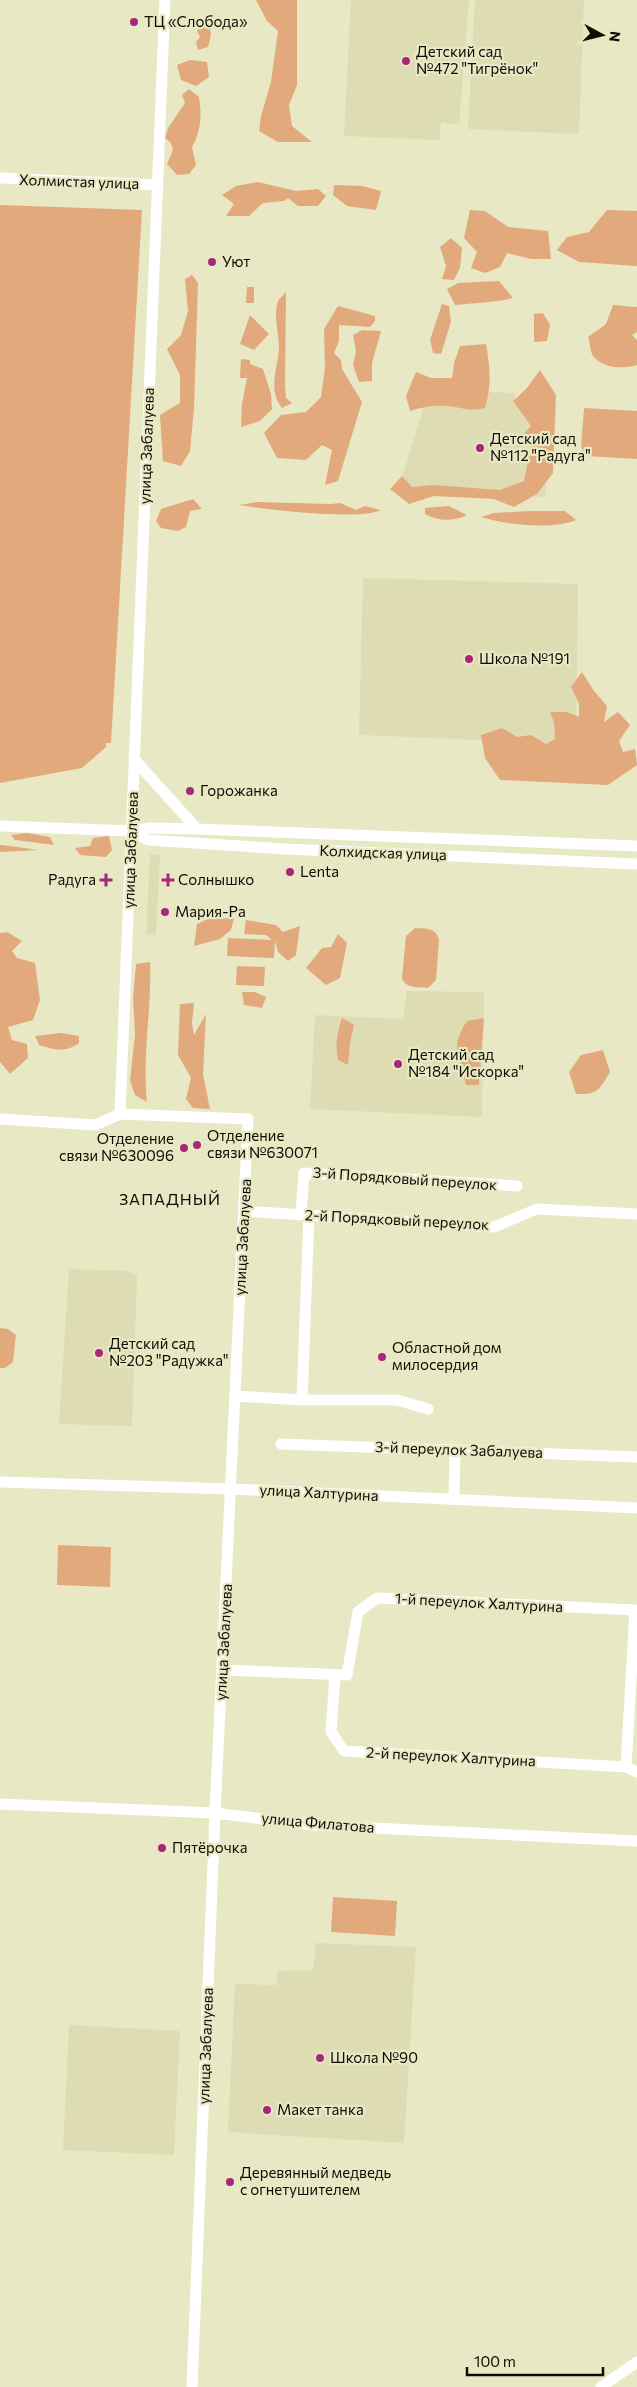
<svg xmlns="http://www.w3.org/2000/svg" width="637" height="2387" viewBox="0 0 637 2387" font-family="Commissioner,sans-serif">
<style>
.built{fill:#dddcb2}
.green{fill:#e2a97c}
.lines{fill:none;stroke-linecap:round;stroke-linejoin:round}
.minor{stroke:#fff;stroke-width:11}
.poi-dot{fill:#a82877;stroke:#e9e8c5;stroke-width:2}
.labels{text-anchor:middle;stroke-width:4.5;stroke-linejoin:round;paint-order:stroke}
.poi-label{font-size:15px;fill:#0d0d03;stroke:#e9e8c5;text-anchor:start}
.street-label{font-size:15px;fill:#0d0d03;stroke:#e9e8c5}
.neighbourhood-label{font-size:16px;letter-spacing:1px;fill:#0d0d03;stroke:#e9e8c5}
</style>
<rect width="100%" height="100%" fill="#e9e8c5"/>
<!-- built -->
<path class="built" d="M351,0H469L459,124L441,123L439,140L344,136Z
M475,0H584L579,134L468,129Z
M429,389L515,393V403L553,405L545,497L398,491Z
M363,578L578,584L576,744L359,735Z
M150,854L160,855L156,935L146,934Z
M407,991L484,992L482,1117L310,1109L315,1015L403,1019Z
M69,1269L129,1271L137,1276L132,1426L59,1424Z
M316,1943L416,1947L404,2143L228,2132L235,1984L276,1985L278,1971L313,1970Z
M69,2025L180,2031L174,2155L63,2150Z"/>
<!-- green -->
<path class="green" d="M256,0H297V85L289,105L292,126L312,142H278L259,131L261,116L271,82L278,31L267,21Z
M202,21C214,28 211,36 208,47L198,50L196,42L200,37L197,31Z
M190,60L207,62L209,77L196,86L181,80L177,65Z
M189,89L199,97C202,116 201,131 192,147L196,165L189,174L177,175L167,164L173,150L171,143L165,138L168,128L185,103L182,95Z
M258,182L296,191L318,189L326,196L318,206H298L288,198L284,201L263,203L249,216H226L234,204L222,195L236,186Z
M334,185L362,186L381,191L376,210L347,206L333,195Z
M0,205L142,210L111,743H106V747L82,768L0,783Z
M470,210L485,211L508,227L548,231L551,259H531L507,253L500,267L485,273L471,268L477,252L464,238Z
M607,210L637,211V266L579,262L557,250L567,237L589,232Z
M451,238L462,248L460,268L454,280L442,279L446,266L440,247Z
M192,275L198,283L194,409L190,451L181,466L163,461L160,415L180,403V375L167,349L181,335L188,311L185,279Z
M499,281L513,298C493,303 475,303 455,305L447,289L458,283Z
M247,287H254V303H246Z
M286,292L285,385L286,398L292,403L282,408C267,390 278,368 279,348C279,333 273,315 278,301C280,298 284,294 286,292Z
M442,304L449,306L451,322L441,354L433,353L430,340Z
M613,305L637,307V332L632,335L637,340V365C623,369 604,369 593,356C590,351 590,342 588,337L606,324Z
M338,306L375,316V321L370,327L339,325V341L334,353L341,360L342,369L362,402L338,481L325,485L332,450L322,445L306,460L277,458L264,433L281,415L306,412L321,397L325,367L324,329Z
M543,313L550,325L547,341L534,342V314Z
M250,315L269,334L254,350L240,344Z
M362,330L381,331L372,363V381L359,382L353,365L356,351L353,335Z
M486,344C490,367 492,385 485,408C466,412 463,407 446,406C433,405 422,407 410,411L406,396L416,372L431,378H452L454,363L460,346Z
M241,359L250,360V364L263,369L271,394L272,409L260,421L241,427L242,404L247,378H240Z
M540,370L556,395L553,473L537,494L514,507L494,499L434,496L409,504L390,489L402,476L412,487L434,485L500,490L524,481L531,446L523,435L531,426L513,401L527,388Z
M584,408L637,411V459L586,456L581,446Z
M193,499L202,509L190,511L186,527L178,531L161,528L156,521L161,509Z
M257,502L330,504L340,503L356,510L365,506L380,510C362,521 263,509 239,505Z
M449,506L467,515C454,522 437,521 425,514V508Z
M530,511H565L576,520C553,530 505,525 481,517L494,513Z
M582,672L594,691L607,706L604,722L618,712L630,725L619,741L623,752L635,749L637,765L608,785L500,780L485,758L481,735L502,728L517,737L531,735L546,744L555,739L554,722L550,712H567L579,717V704L571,687Z
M27,833L50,837L54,845L15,840L11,835Z
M109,836L112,850L106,857L80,855L75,848L90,846L93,838Z
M0,845H3L38,850L0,852Z
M234,918L231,930L220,939L194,946L197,924L208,919Z
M246,920L276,925L283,932L300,926L296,955L288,961L278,952L275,941L274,958L227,956L228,938L272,940L266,935L244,934Z
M415,928C426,929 436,927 439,940L436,980L428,988C418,987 406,989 402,978L406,936Z
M7,932L22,941L12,951L17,958L35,963L40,1000L33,1020L8,1027L12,1040L27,1044L28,1058L10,1074L0,1062V933Z
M338,934L347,943L340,978L326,985L306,968L322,948L331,947Z
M150,962C152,1009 142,1055 147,1102L135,1095L130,1081L135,1034L133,998L136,964Z
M237,966L265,967L264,986L236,985Z
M242,992H255L266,997L262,1008L244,1005Z
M194,1003L192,1023L194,1035L206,1014L203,1074L210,1109L193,1108L186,1099L191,1078L178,1055L180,1004Z
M342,1018L354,1025L350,1043L348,1065L338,1060C335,1044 337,1033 342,1018Z
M484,1018L479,1085H466C460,1057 449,1048 467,1021Z
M61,1033L79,1036V1043C65,1053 54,1050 39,1045L35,1036Z
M603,1050L610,1072C599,1090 598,1095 576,1094L569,1072L581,1055Z
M0,1328L8,1329L16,1335L13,1362L5,1368H0Z
M58,1545L111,1547L110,1587L57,1585Z
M333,1897L397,1901L395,1936L331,1932Z"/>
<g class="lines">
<!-- minor -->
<path class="minor" d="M0,178L158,185
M134,759L197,829
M0,826L132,831L150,828L197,829L637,846
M132,831L148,840L285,849L637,864
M120,1114L165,0
M0,1119L95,1125L120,1114L248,1119L215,1813L192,2387
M244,1211L494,1227L537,1209L637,1214
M301,1214L304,1173L517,1186
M236,1396L302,1400H397L428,1409
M302,1400L309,1215
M281,1444L637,1457
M0,1482L232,1489L637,1508
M454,1499L455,1450
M223,1670L347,1675L358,1612L377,1598L635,1610L626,1767
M335,1675L331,1732L344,1751L626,1767L637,1772
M0,1804L215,1813L312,1825L637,1841
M601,2387L637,2362"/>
</g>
<!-- markers -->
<g class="poi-dot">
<circle cx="134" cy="22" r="5"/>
<circle cx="406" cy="61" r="5"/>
<circle cx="212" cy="262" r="5"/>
<circle cx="480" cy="448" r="5"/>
<circle cx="469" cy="659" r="5"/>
<circle cx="190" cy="791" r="5"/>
<circle cx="290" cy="872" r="5"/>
<path d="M103.5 872.5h5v5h5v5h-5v5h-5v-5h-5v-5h5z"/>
<path d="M165.5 872.5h5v5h5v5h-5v5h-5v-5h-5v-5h5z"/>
<circle cx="165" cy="912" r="5"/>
<circle cx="398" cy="1064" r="5"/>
<circle cx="197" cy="1145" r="5"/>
<circle cx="184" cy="1148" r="5"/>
<circle cx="99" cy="1353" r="5"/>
<circle cx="382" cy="1357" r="5"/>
<circle cx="162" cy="1848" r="5"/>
<circle cx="320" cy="2058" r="5"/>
<circle cx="267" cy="2110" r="5"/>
<circle cx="230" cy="2182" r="5"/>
</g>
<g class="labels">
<!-- poi labels -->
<g class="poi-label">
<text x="144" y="27">ТЦ «Слобода»</text>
<text x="416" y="57">Детский сад<tspan x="416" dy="17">№472 "Тигрёнок"</tspan></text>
<text x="222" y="267">Уют</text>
<text x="490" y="444">Детский сад<tspan x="490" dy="17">№112 "Радуга"</tspan></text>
<text x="479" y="664">Школа №191</text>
<text x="200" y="796">Горожанка</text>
<text x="300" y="877">Lenta</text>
<text x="96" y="885" text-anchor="end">Радуга</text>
<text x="178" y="885">Солнышко</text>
<text x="175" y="917">Мария-Ра</text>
<text x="408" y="1060">Детский сад<tspan x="408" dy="17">№184 "Искорка"</tspan></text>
<text x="207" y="1141">Отделение<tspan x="207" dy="17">связи №630071</tspan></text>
<text x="174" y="1144" text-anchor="end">Отделение<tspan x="174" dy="17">связи №630096</tspan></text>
<text x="109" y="1349">Детский сад<tspan x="109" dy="17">№203 "Радужка"</tspan></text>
<text x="392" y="1353">Областной дом<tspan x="392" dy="17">милосердия</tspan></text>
<text x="172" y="1853">Пятёрочка</text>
<text x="330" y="2063">Школа №90</text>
<text x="277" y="2115">Макет танка</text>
<text x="240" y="2178">Деревянный медведь<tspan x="240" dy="17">с огнетушителем</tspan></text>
</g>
<!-- street labels -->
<g class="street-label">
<text transform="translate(79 182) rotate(2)" y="5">Холмистая улица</text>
<text transform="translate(147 446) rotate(-88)" y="5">улица Забалуева</text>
<text transform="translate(131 850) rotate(-88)" y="5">улица Забалуева</text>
<text transform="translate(383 853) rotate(2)" y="5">Колхидская улица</text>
<text transform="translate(405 1179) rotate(4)" y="5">3-й Порядковый переулок</text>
<text transform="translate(397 1220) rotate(3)" y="5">2-й Порядковый переулок</text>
<text transform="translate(243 1237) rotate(-87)" y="5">улица Забалуева</text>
<text transform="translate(459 1450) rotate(2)" y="5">3-й переулок Забалуева</text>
<text transform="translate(319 1493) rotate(3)" y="5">улица Халтурина</text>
<text transform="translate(479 1603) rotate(3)" y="5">1-й переулок Халтурина</text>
<text transform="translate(224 1642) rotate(-87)" y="5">улица Забалуева</text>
<text transform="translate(451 1757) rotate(3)" y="5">2-й переулок Халтурина</text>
<text transform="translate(318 1823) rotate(5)" y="5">улица Филатова</text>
<text transform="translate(206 2046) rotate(-88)" y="5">улица Забалуева</text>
</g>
<!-- neighbourhood labels -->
<g class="neighbourhood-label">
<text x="170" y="1205">ЗАПАДНЫЙ</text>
</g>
</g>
<!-- north arrow -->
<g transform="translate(602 35) rotate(97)" stroke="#e9e8c5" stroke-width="4" paint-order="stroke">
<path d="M0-4L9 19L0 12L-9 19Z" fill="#0d0d03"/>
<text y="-8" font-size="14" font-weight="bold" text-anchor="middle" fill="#0d0d03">N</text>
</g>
<!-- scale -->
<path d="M467 2367v8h136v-8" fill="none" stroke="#0d0d03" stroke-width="2.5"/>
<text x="474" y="2367" font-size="15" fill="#0d0d03" stroke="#e9e8c5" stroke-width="4" paint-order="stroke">100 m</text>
</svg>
